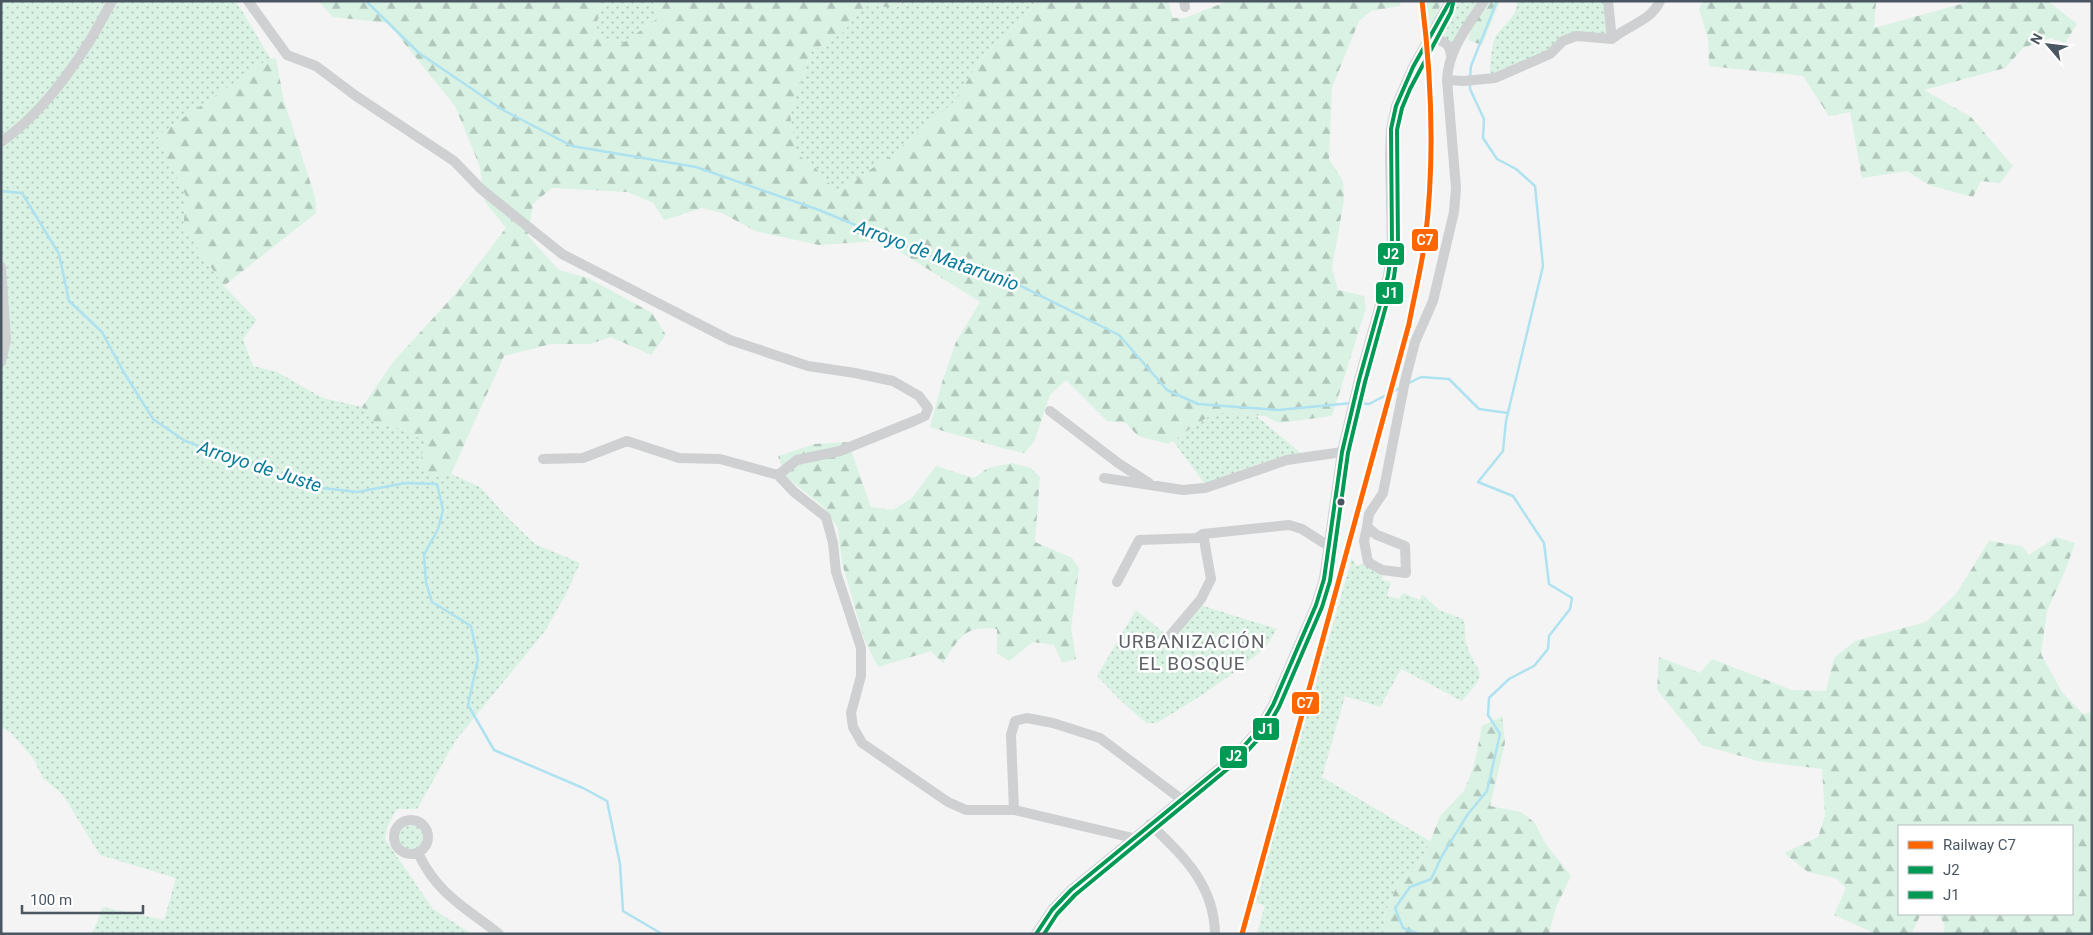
<svg xmlns="http://www.w3.org/2000/svg" width="2093" height="935" viewBox="0 0 2093 935" font-family="Roboto,sans-serif">
<style>
.grass{fill:url(#grass-dots)}
.forest{fill:url(#forest-firs)}
.lines{fill:none;stroke-linecap:round;stroke-linejoin:round}
.stream{stroke:#aee2f0;stroke-width:2.5}
.minor{stroke:#ced0d2;stroke-width:10}
.bus-1-casing{stroke:#fff;stroke-width:8}
.bus-2-casing{stroke:#fff;stroke-width:8}
.bus-1{stroke:#009a55;stroke-width:4}
.bus-2{stroke:#009a55;stroke-width:4}
.rail-1-casing{stroke:#fff;stroke-width:9}
.rail-1{stroke:#f60;stroke-width:5}
.bus-dot{fill:#4a5661;stroke:#fff;stroke-width:2}
.labels{text-anchor:middle;stroke-width:5;stroke-linejoin:round;paint-order:stroke}
.water-label{font-size:19px;font-style:italic;fill:#0c7c9b;stroke:#fff}
.neighbourhood-label{font-size:19px;letter-spacing:1px;fill:#5f6368;stroke:#fff}
.line-badge{stroke:#fff;stroke-width:2}
.badge-label{font-size:14px;text-anchor:middle;font-weight:bold;fill:#fff}
</style>
<defs>
<pattern id="grass-dots" width="8" height="8" patternUnits="userSpaceOnUse" patternTransform="scale(1.25)"><rect width="8" height="8" fill="#d9f2e3"/><path d="M2 2h.1M6 6h.1" fill="none" stroke="#b2c7bb" stroke-width="1.8" stroke-linecap="round"/></pattern>
<pattern id="forest-firs" width="22" height="20" patternUnits="userSpaceOnUse" patternTransform="scale(1.25)"><rect width="22" height="20" fill="#d9f2e3"/><path d="M5 1l3.5 6h-7zM16 11l3.5 6h-7z" fill="#b2c7bb"/></pattern>
</defs>
<rect width="100%" height="100%" fill="#f4f4f4"/>
<!-- grass -->
<path class="grass" d="M1,1H236L270,58L157,136L186,196L183,232L193,241L224,286L257,320L243,339L253,366L277,372L323,398L362,407L375,424L396,427L426,441L435,477L451,474L480,487L506,516L535,544L580,563L566,594L545,631L456,740L417,809H397L387,827L385,839L433,909L472,934H92L103,907L164,920L176,878L100,855L63,795L43,778L33,758L11,733L1,727Z
M600,1H653L657,19L620,45L596,33Z
M903,1H1036L1024,18L982,57L954,102L892,155L837,192L812,164L796,154L790,114L811,52L842,33L867,4L896,8Z
M1455,1H1478L1452,44L1437,36Z
M1517,1H1605L1608,33L1595,35L1550,49L1510,69L1490,75C1490,63 1491,49 1495,38C1502,25 1518,17 1517,1Z
M1215,412L1255,415L1302,454C1268,458 1237,472 1205,484L1173,441Z
M1352,558L1356,566L1365,563L1383,574L1382,580L1391,582L1387,596L1399,599L1403,593L1420,600L1422,594L1439,610L1463,619C1467,627 1464,635 1466,643C1477,678 1492,667 1462,701L1401,669L1380,707L1345,696L1322,777L1430,841L1424,856L1414,871L1400,878L1384,916L1386,934H1257L1265,905L1256,903L1301,735Z
M1197,604L1277,629L1265,648L1236,671L1205,693L1157,723H1146L1118,698L1097,676L1136,610L1169,637Z
M399 838a13 13 0 1 1 26 0a13 13 0 1 1-26 0Z"/>
<!-- forest -->
<path class="forest" d="M318,1H600L596,33L620,45L657,19L653,1H903L896,8L867,5L842,33L811,52L790,114L796,154L812,164L837,192L892,155L954,102L982,57L1024,18L1036,1H1168L1173,18H1185L1228,1H1401L1400,6L1371,11L1359,21L1332,87L1329,159L1343,181L1344,200L1332,268L1338,290L1364,296L1366,308L1332,416L1279,423L1265,416L1215,412L1168,444L1138,436L1126,423L1107,421L1066,380L1050,395L1034,442L1024,453L1002,448L930,427L943,379L956,342L980,302L899,251L877,241L819,245L755,231L722,213L702,208L664,220L653,203L628,192L552,188L533,204L528,236L559,270L588,278L652,313L666,335L651,355L611,337L590,344H551L504,356L451,474L435,477L419,468L425,441L396,427L375,424L362,407L393,362L456,293L506,228L485,202L480,167L455,106L388,23L333,17Z
M1426,1H1442L1432,25L1430,24Z
M1490,1H1500L1482,45L1468,40L1472,27Z
M1703,1H1876L1874,28L1972,1H2048L2077,24L2065,43L2051,38L2023,48L2005,68L1924,90L1971,117L2013,166L2000,183L1981,181L1973,197L1929,185L1907,171L1862,178L1850,112L1829,116L1803,76L1709,66L1708,38L1699,9Z
M270,58L276,59L284,101L315,197L316,213L224,286L193,241L183,232L186,196L157,136Z
M848,442L871,507L893,510L912,498L936,466L974,478L988,468L1012,463L1031,468L1040,477L1035,542L1072,558L1079,568L1071,628L1076,659L1062,663L1054,645L1033,642L1009,661L997,653V629C964,625 960,637 943,663L931,651L878,667L864,639L842,563L838,528L825,508L786,477L778,456L815,444Z
M2056,537L2075,543L2065,571L2047,611L2041,654L2062,692L2083,714L2092,712V934H1943L1945,927L1939,914H2072V826H1899V914H1921L1911,934H1876L1834,915L1846,888L1836,878L1808,872L1784,853L1818,837L1825,816L1822,769L1758,761L1702,745L1657,690L1659,657L1700,673L1712,659L1792,690L1826,691L1834,658L1855,641L1926,622L1956,594L1989,541L2022,546L2029,555Z
M1502,716L1505,743L1490,806L1521,812L1535,823L1545,843L1571,876L1556,907L1549,934H1386L1384,917L1400,878L1414,871L1424,857L1440,816L1464,791L1474,766L1482,726Z"/>
<g class="lines">
<!-- stream -->
<path class="stream" d="M366,1L419,53L503,110L572,146L696,167L819,210L936,258L1009,280L1119,335L1167,390L1198,404L1278,410L1352,403
M1470,77L1471,66L1497,1
M1,191L22,193L59,254L69,301L102,332L123,371L153,419L185,441L313,487L357,492L406,483L437,484L443,510L438,529L424,555L426,583L432,602L471,626L478,659L468,705L494,750L583,788L607,801L620,864L623,911L662,934
M1407,384L1421,377L1449,379L1479,409L1508,413
M1357,403L1369,404L1400,388
M1419,934L1403,928L1395,908L1410,887L1431,879L1443,854L1468,814L1487,791L1500,734L1488,715L1489,698L1509,679L1534,666L1548,649L1549,636L1570,609L1572,598L1549,584L1544,543L1513,496L1478,482L1503,451L1506,421L1543,266L1535,186L1516,169L1497,159L1483,138L1484,119L1470,89V82"/>
<!-- minor -->
<path class="minor" d="M248,1L287,55L316,66L356,96L454,161L481,189L562,254L730,340L808,366L855,373L893,381L919,396L928,408L925,416L914,421L840,451L797,460L778,475
M1184,1L1185,7
M1608,1L1612,39
M1428,39C1441,40 1450,41 1451,56
M1612,39C1628,25 1650,22 1660,1
M1447,80L1463,81L1495,78L1550,54L1563,41L1576,36L1612,39
M1,142C48,109 86,52 112,1
M1,267L6,340L1,362
M1050,411L1118,463L1149,483
M543,459L583,458L627,441L679,458L720,459L778,475L794,492L826,517L833,543L836,572L861,648V676L851,713L853,727L862,743L948,802L966,810H1014L1133,838
M1104,478L1183,490L1205,488L1287,460L1342,452
M1367,527L1364,541L1368,562L1382,570L1406,573L1405,546L1377,535L1367,527L1369,514L1383,493L1405,381L1415,342L1433,301L1454,212L1456,188L1447,80C1448,50 1468,26 1484,1
M1117,582L1139,540L1197,538L1203,534L1289,525L1302,529L1330,547
M1169,637L1201,599L1211,579L1203,534
M1014,810L1011,735L1015,721L1027,718L1053,723L1100,738L1181,799
M394 837a17 17 0 1 1 34 0a17 17 0 1 1-34 0Z
M1150,824C1184,857 1214,884 1215,934
M418,853C438,895 465,907 499,934
M1036,934L1052,910L1071,890L1237,754L1259,729L1273,705L1316,605L1324,579L1342,452L1359,380L1388,276L1392,246L1390,154L1391,129L1396,106L1413,67L1450,1"/>
<defs>
<path id="bus-1" d="M1036,934L1052,910L1071,890L1237,754L1259,729L1273,705L1316,605L1324,579L1342,452L1359,380L1388,276L1392,246L1391,129L1396,106L1413,67L1450,1"/>
<path id="bus-2" d="M1044,934L1057,914L1075,895L1241,758L1264,733L1279,707L1322,607L1330,581L1348,453L1365,382L1394,277L1398,246L1397,130L1402,108L1410,89L1451,12L1453,3"/>
</defs>
<!-- bus-1 casing -->
<use href="#bus-1" class="bus-1-casing"/>
<!-- bus-2 casing -->
<use href="#bus-2" class="bus-2-casing"/>
<!-- bus-1 -->
<use href="#bus-1" class="bus-1"/>
<!-- bus-2 -->
<use href="#bus-2" class="bus-2"/>
<defs>
<path id="rail-1" d="M1242,934L1409,324C1414,297 1421,269 1425,241C1435,161 1432,81 1422,1"/>
</defs>
<!-- rail-1 casing -->
<use href="#rail-1" class="rail-1-casing"/>
<!-- rail-1 -->
<use href="#rail-1" class="rail-1"/>
</g>
<!-- markers -->
<circle class="bus-dot" cx="1341" cy="502" r="4.5"/>
<g class="labels">
<!-- water labels -->
<g class="water-label">
<text transform="translate(937 255) rotate(20)" y="7">Arroyo de Matarrunio</text>
<text transform="translate(260 466) rotate(18)" y="7">Arroyo de Juste</text>
</g>
<!-- neighbourhood labels -->
<g class="neighbourhood-label">
<text x="1192" y="648">URBANIZACIÓN<tspan x="1192" dy="22">EL BOSQUE</tspan></text>
</g>
</g>
<g class="line-badge">
<rect x="1411" y="228" width="28" height="24" rx="5" fill="#f60"/>
<rect x="1377" y="242" width="28" height="24" rx="5" fill="#009a55"/>
<rect x="1375" y="281" width="29" height="24" rx="5" fill="#009a55"/>
<rect x="1291" y="691" width="29" height="24" rx="5" fill="#f60"/>
<rect x="1252" y="717" width="28" height="24" rx="5" fill="#009a55"/>
<rect x="1219" y="745" width="29" height="24" rx="5" fill="#009a55"/>
</g>
<g class="badge-label">
<text x="1425" y="245">C7</text>
<text x="1391" y="259">J2</text>
<text x="1390" y="298">J1</text>
<text x="1305" y="708">C7</text>
<text x="1266" y="734">J1</text>
<text x="1234" y="761">J2</text>
</g>
<!-- border -->
<rect width="2093" height="935" fill="none" stroke="#4a5661" stroke-width="5"/>
<!-- legend -->
<rect x="1898" y="825" width="175" height="90" fill="#ffffff" stroke="#b7bbc0"/>
<rect x="1908" y="841" width="25" height="8" fill="#ff6600" stroke="#b7bbc0"/>
<text x="1943" y="850" font-size="15" fill="#4a5661">Railway C7</text>
<rect x="1908" y="866" width="25" height="8" fill="#009a55" stroke="#b7bbc0"/>
<text x="1943" y="875" font-size="15" fill="#4a5661">J2</text>
<rect x="1908" y="891" width="25" height="8" fill="#009a55" stroke="#b7bbc0"/>
<text x="1943" y="900" font-size="15" fill="#4a5661">J1</text>
<!-- north arrow -->
<g transform="translate(2048 45) rotate(298)" stroke="#ffffff" stroke-width="4" paint-order="stroke">
<path d="M0-4L9 19L0 12L-9 19Z" fill="#4a5661"/>
<text y="-8" font-size="14" font-weight="bold" text-anchor="middle" fill="#4a5661">N</text>
</g>
<!-- scale -->
<path d="M22 905v8h121v-8" fill="none" stroke="#4a5661" stroke-width="2.5"/>
<text x="30" y="905" font-size="15" fill="#4a5661" stroke="#ffffff" stroke-width="4" paint-order="stroke">100 m</text>
</svg>
